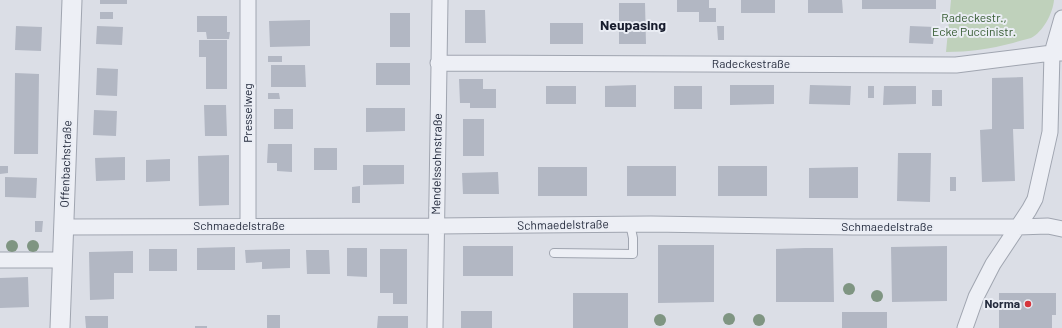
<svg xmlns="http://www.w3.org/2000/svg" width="1062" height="328" viewBox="0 0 1062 328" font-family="Barlow,sans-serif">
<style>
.green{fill:#bfd1bb}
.building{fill:#b2b7c3}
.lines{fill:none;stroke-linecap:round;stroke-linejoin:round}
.service-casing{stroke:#a0a5b0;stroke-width:10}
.minor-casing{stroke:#a0a5b0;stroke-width:17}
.tertiary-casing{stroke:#a0a5b0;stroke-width:21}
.service{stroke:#edeff5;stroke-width:8}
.minor{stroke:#edeff5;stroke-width:15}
.tertiary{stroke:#edeff5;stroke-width:19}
.tree{fill:#7f9582}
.poi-dot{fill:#d6353d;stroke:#eaedf4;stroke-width:1.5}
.labels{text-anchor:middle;stroke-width:4;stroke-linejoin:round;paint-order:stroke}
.park-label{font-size:12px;fill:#345a30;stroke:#eaedf4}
.street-label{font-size:12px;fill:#242b3d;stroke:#eaedf4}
.poi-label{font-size:12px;font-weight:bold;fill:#242b3d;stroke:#eaedf4;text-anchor:end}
.quarter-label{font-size:14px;font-weight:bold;fill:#171c2d;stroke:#eaedf4}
</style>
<rect width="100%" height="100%" fill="#dbdee6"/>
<!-- green -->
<path class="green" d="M951,0H1054C1053,13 1043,32 1031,38C1025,40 1018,41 1013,43C990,49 969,52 946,52Z"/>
<!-- building -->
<path class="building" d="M100,0H127V4H100Z
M677,0H709V8H716V22H699V12H677Z
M741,0H775V13H741Z
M808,0H842L843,13H808Z
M862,0H936V9H862Z
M619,3H645L646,44H619Z
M465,10H485L486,43H465Z
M100,12H113V19H100Z
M390,13H410V47H390Z
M197,16H227V32H230L229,39H207L206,32H197Z
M310,20V46L270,47L269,21Z
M550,23H583V44H550Z
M16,26L42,27L41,51L15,50Z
M97,26L123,27L122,45L96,44Z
M717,26H724V40H718Z
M910,26L935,27L933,44L909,43Z
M199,40H227V89H206V57H199Z
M268,56H282V62H268Z
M376,63H410V85H376Z
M271,65H305L306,87H271Z
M97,68L118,69L117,96L96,95Z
M15,73L39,74L38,154H14Z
M1023,77L1024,129H1013L1015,181L982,182L980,130L992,129V78Z
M459,79H483V89H496V108H470V103H460Z
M636,85V107H605V86Z
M730,85H774V104L730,105Z
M810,85L851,86L850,105L809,104Z
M546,86H576V104H546Z
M674,86H702V109H674Z
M868,86H874V98H868Z
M884,86H916V104L883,105Z
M932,90H942V106H932Z
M268,93H279L280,99H268Z
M204,105H226L227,136H205Z
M366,108H405V131L366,132Z
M274,109H293V129H274Z
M94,110L117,111L116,136L93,135Z
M463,119H484V156H463Z
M268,144H292V172L277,171V163H267Z
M314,148H337V170H314Z
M898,153H931L930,202L897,201Z
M229,155V205L199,206L198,156Z
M125,157V180L96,181L95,158Z
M170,159V181L146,182V160Z
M363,165H404V184L363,185Z
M0,166H8V173L0,174Z
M627,166H676V196H627Z
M718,166H767V196H718Z
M538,167H587V196H538Z
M858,167V198H809V168Z
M498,172L499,194H463L462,173Z
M5,177L37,178L36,198L5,197Z
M950,177H956V191H950Z
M360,186V203H352V187Z
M35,221H43L42,232H35Z
M658,245H714V302L658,303Z
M463,246H513V276H463Z
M947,246V301L892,302L891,247Z
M235,247V270H197V248Z
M347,248H367V277L347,276Z
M805,248H833L834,302H776V249Z
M149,249H177V271H149Z
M290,249V268L262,269V262L246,263L245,250Z
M380,249H407V304H393V293H380Z
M306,250H329L330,274H307Z
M133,251V273H114V299L90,300L89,252Z
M28,277L29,307L0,308V278Z
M573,293H628V328H573Z
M999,293H1056V315H1052V328H999Z
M461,311H492V328H461Z
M842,312H887V328H842Z
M267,315H280V328H267Z
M85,316H108V328H86Z
M378,316H408V328H377Z
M195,326H207V328H195Z"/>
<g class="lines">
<defs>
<path id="service" d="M554,253L633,254V238L630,224"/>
<path id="minor" d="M248,0V226
M438,63L956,65L1052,53H1062
M64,227L437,226L651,224L853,227H1018L1048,226L1062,229
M0,260H63
M435,328L440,0
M965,328L976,297L993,264L1029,210L1035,199L1050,132L1052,53L1062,18"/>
<path id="tertiary" d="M60,328L72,0"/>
</defs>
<!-- service casing -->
<use href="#service" class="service-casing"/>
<!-- minor casing -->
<use href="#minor" class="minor-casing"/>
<!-- tertiary casing -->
<use href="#tertiary" class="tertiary-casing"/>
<!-- service -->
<use href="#service" class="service"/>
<!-- minor -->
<use href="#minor" class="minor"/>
<!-- tertiary -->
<use href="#tertiary" class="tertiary"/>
</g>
<!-- trees -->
<g class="tree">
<circle cx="12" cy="246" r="6"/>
<circle cx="33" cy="246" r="6"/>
<circle cx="849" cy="289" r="6"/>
<circle cx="877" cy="296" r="6"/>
<circle cx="729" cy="319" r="6"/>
<circle cx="660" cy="320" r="6"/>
<circle cx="759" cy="320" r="6"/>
</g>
<!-- markers -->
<circle class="poi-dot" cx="1028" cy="304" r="4"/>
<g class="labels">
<!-- park labels -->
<g class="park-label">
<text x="974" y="22">Radeckestr.,<tspan x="974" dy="14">Ecke Puccinistr.</tspan></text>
</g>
<!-- street labels -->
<g class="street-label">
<text x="751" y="68">Radeckestraße</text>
<text transform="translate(248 113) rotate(-90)" y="4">Presselweg</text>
<text transform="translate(66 164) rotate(-88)" y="4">Offenbachstraße</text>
<text transform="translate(437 164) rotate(-89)" y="4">Mendelssohnstraße</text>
<text transform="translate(563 225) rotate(-1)" y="4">Schmaedelstraße</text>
<text x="239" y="230">Schmaedelstraße</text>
<text x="887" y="231">Schmaedelstraße</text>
</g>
<!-- poi labels -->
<g class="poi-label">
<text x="1020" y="308">Norma</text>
</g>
<!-- quarter labels -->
<g class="quarter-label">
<text x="633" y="30">Neupasing</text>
</g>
</g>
</svg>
